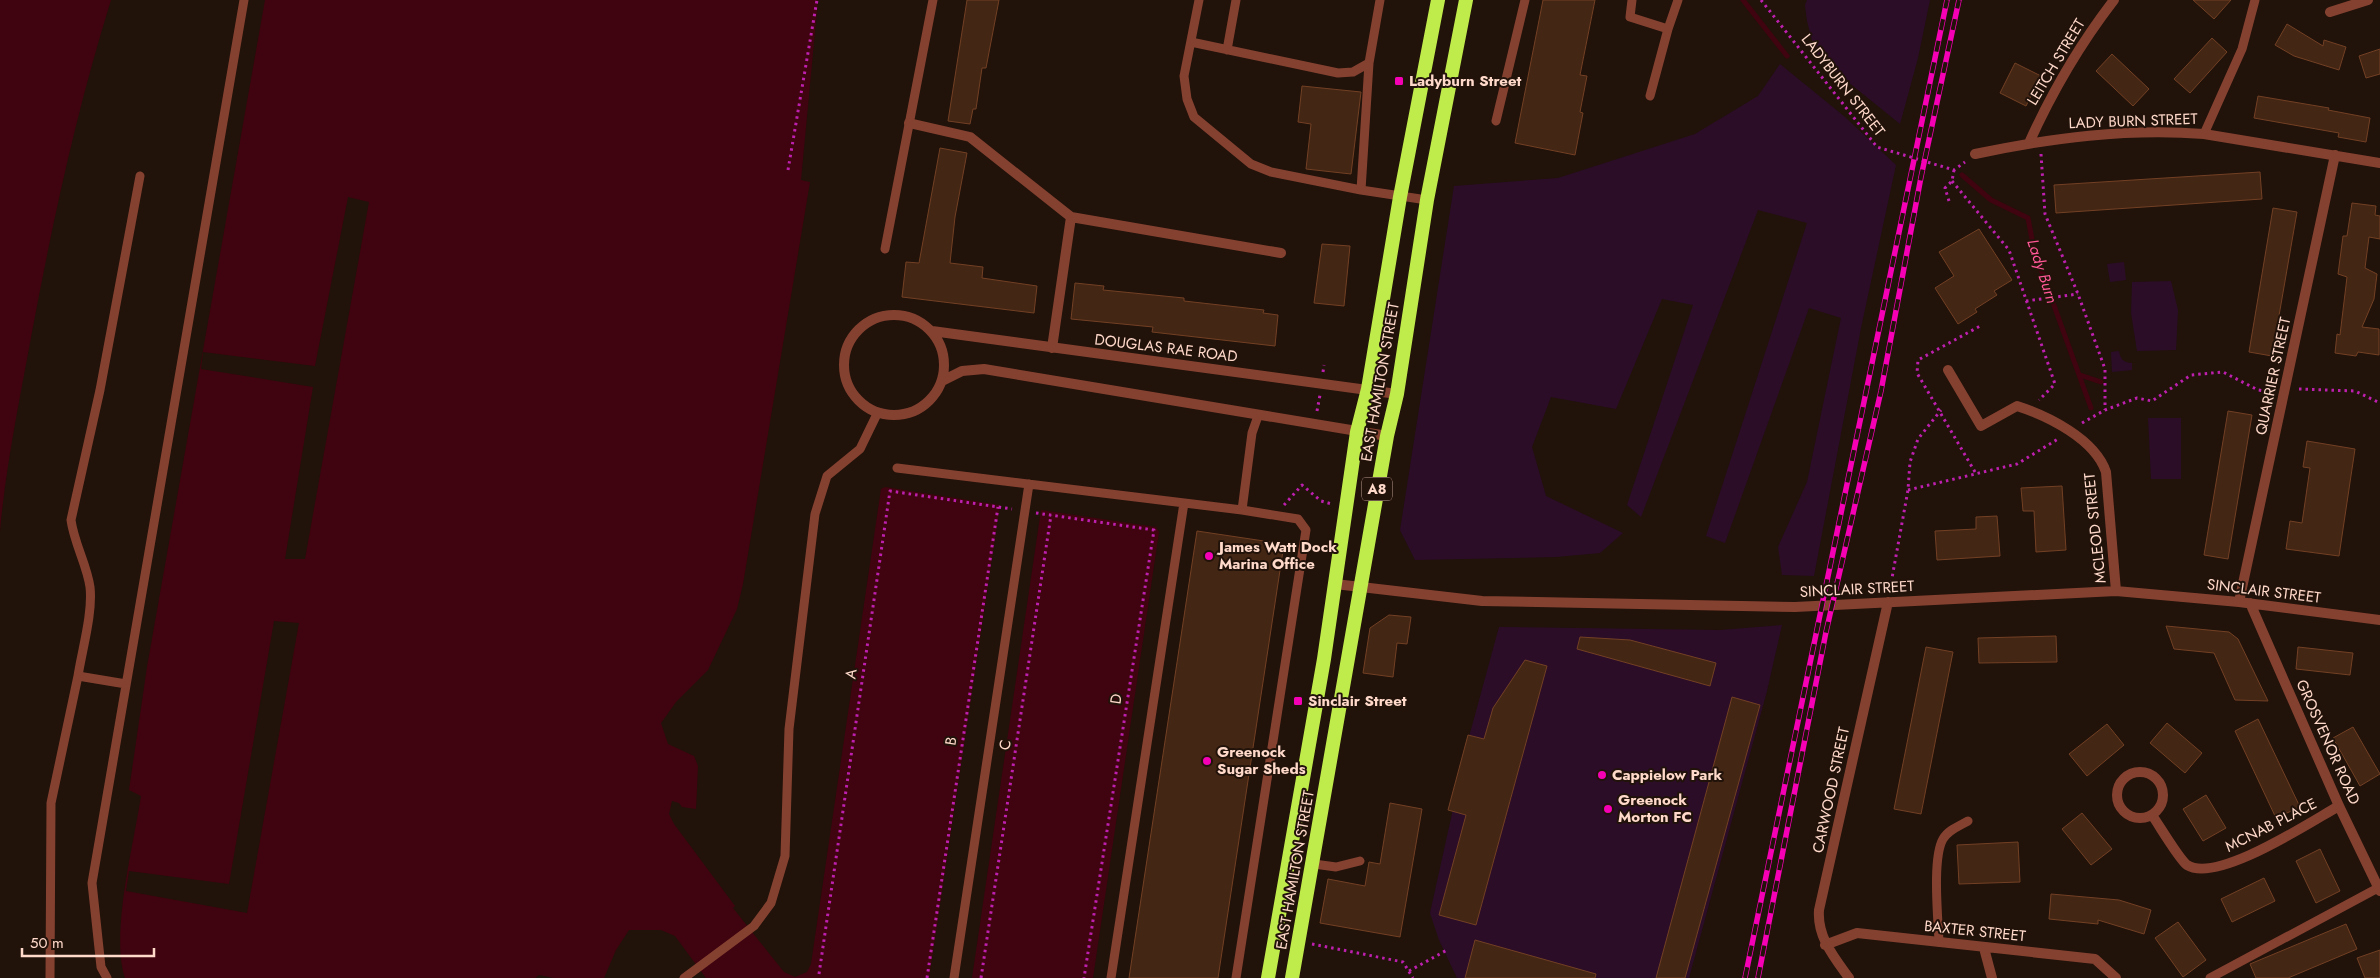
<svg xmlns="http://www.w3.org/2000/svg" width="2380" height="978" viewBox="0 0 2380 978" font-family="Jost,sans-serif">
<style>
.green{fill:#2b0d28}
.water{fill:#400410}
.pier{fill:#21120a}
.lines{fill:none;stroke-linecap:round;stroke-linejoin:round}
.stream{stroke:#400410;stroke-width:5}
.building{fill:#442614;stroke:#724024}
.path{stroke:#bd20ae;stroke-width:3;stroke-dasharray:2.5 4;stroke-linecap:butt}
.service{stroke:#854130;stroke-width:9}
.minor{stroke:#854130;stroke-width:10}
.trunk{stroke:#c0ec4b;stroke-width:14}
.rail-casing{stroke:#f500b5;stroke-width:5.5}
.rail{stroke:#21120a;stroke-width:4;stroke-dasharray:11;stroke-linecap:butt}
.poi-dot{fill:#f500b5;stroke:#21120a;stroke-width:2}
.labels{text-anchor:middle;stroke-width:4;stroke-linejoin:round;paint-order:stroke}
.shield{fill:#21120a;stroke:#bc9d90;stroke-width:1}
.shield-label{font-size:14px;font-weight:bold;fill:#ffd9ca}
.street-label{font-size:15px;fill:#ffd9ca;stroke:#21120a}
.poi-label{font-size:15px;font-weight:bold;fill:#ffd9ca;stroke:#21120a;text-anchor:start}
.water-label{font-size:16px;font-style:italic;fill:#ff5897;stroke:#21120a}
</style>
<rect width="100%" height="100%" fill="#21120a"/>
<!-- green -->
<path class="green" d="M1807,0H1930L1918,58L1900,124L1816,56L1807,21L1805,5Z
M1780,64L1845,117L1896,165L1861,328L1814,576L1782,575L1778,547L1807,482L1841,318L1809,308L1725,543L1706,536L1807,223L1758,210L1641,517L1627,505L1693,305L1662,299L1616,409L1551,397L1532,447L1546,496L1623,533L1600,553L1556,557L1415,560L1400,530L1454,186L1558,178L1695,134L1758,96Z
M2124,262L2126,280L2110,282L2107,264Z
M2171,281L2178,310L2176,350L2137,351L2131,313L2132,282Z
M2119,351C2120,358 2123,363 2132,363V370L2112,372L2111,352Z
M2148,418H2181V479H2151Z
M1782,625L1767,691L1689,978H1457L1439,940L1430,913L1469,737L1499,627L1720,630Z"/>
<!-- water -->
<path class="water" d="M0,0H111C77,109 53,220 32,332C20,398 6,464 0,531Z
M265,0H818L801,180L810,182L743,584L737,609L708,670L676,702L661,723L668,744L694,756L698,766L696,809L682,807L679,803L672,801L669,814L674,824L735,906L733,908L784,972L795,977L807,972L811,964L881,489L885,487L1000,505L929,978H706L675,936L661,930H629L616,950L604,978H554L539,975L535,978H125C110,935 134,843 141,796L129,790L147,667Z
M1041,510L1156,527L1159,532L1093,978H972Z"/>
<!-- pier -->
<path class="pier" d="M348,197L369,202L305,559H285L313,387L201,369L203,352L315,366Z
M274,621L299,623L247,913L126,891L129,871L229,884Z"/>
<g class="lines">
<!-- stream -->
<path class="stream" d="M1743,0L1787,56
M1962,175L1991,200L2028,218L2034,250L2091,408
M2080,375L2101,382"/>
</g>
<!-- building -->
<path class="building" d="M967,0H999L986,68H982L976,109H973L970,124L948,121Z
M1543,0H1595L1580,75L1587,76L1580,112L1583,113L1575,155L1515,143Z
M2193,0H2231L2214,19Z
M2287,24L2323,46L2324,40L2346,47L2339,70L2294,56L2275,45Z
M2212,38L2227,52L2190,93L2174,79Z
M2380,49V74L2366,78L2359,56Z
M2112,54L2149,89L2133,106L2096,71Z
M2015,63L2041,76L2026,106L2000,93Z
M1302,86L1361,92L1351,174L1306,169L1311,124L1298,122Z
M2258,96L2329,108L2328,110L2370,118L2366,142L2338,137L2339,133L2254,118Z
M940,148L967,153L955,217L950,263L983,267L982,278L1037,286L1034,313L902,297L906,262L919,263Z
M2260,172L2262,199L2056,213L2054,185Z
M2352,203L2376,206L2375,215L2380,216V239L2369,237L2365,268L2377,274L2374,299L2362,327L2379,329V355L2358,352L2356,356L2335,353L2337,334L2340,335L2347,277L2338,274L2343,236H2347Z
M2273,208L2297,212L2272,356L2249,352Z
M1979,229L2012,280L1994,291L1997,295L1975,309L1977,312L1958,324L1935,288L1954,276L1939,252Z
M1322,244L1350,246L1344,306L1314,303Z
M1075,283L1104,286L1103,290L1184,298V301L1264,310L1263,313L1278,315L1275,346L1152,332L1153,327L1071,319Z
M2228,411L2252,415L2228,559L2204,555Z
M2307,441L2355,449L2339,556L2286,549L2290,521L2302,523L2310,468L2303,467Z
M2062,486L2066,550L2036,552L2034,511H2023L2021,488Z
M1997,516L2000,556L1937,560L1935,531L1976,529V517Z
M1197,531L1284,544L1218,978H1129Z
M1389,615L1411,617L1407,644L1397,643L1393,677L1363,673L1370,628Z
M2166,626L2229,632L2238,639L2268,701L2235,700L2214,653L2174,649Z
M2056,636L2057,662L1979,663L1978,638Z
M1580,637L1630,640L1716,663L1710,686L1577,649Z
M1926,647L1953,652L1921,814L1894,809Z
M2298,647L2353,653L2350,675L2296,669Z
M1525,660L1547,666L1476,925L1439,915L1466,815L1448,810L1468,735L1484,739L1493,708Z
M1732,697L1760,705L1685,978H1656Z
M2258,719L2300,807L2276,818L2235,731Z
M2167,723L2202,753L2185,773L2150,743Z
M2107,724L2124,745L2087,776L2069,754Z
M2353,727L2380,774L2360,786L2333,738Z
M2206,795L2226,828L2203,841L2183,809Z
M1390,803L1422,809L1400,937L1320,923L1328,879L1365,886L1369,862L1380,864Z
M2082,813L2112,849L2091,865L2062,829Z
M2018,842L2020,882L1959,884L1957,845Z
M2320,849L2340,891L2316,903L2296,861Z
M2264,878L2275,901L2232,922L2221,899Z
M2051,894L2119,900L2151,910L2144,934L2098,920V924L2049,919Z
M2178,922L2206,960L2183,977L2155,938Z
M2346,924L2357,949L2288,978H2256L2250,964Z
M1475,940L1596,974L1595,978H1465Z
M2380,950V978H2365L2357,958Z"/>
<g class="lines">
<!-- path -->
<path class="path" d="M1761,0L1877,147L1954,170L1965,162
M2041,154L2045,214L2078,294L2105,369V410
M788,170L817,0
M1952,181L2009,250L2055,384L2039,400
M1949,201L1945,188L1952,181L1954,170
M2026,301L2078,294
M1323,372L1324,365
M2299,389L2355,391L2380,403
M1317,411L1320,395
M2082,423L2105,410L2137,398L2152,401L2191,375L2223,372L2258,390L2272,392
M1975,472L1917,373L1918,360L1982,325
M1908,490L2017,464L2058,439
M1284,505L1302,485L1321,501L1332,504
M1036,513L1154,530L1084,978
M1890,589L1908,490L1910,462L1918,439L1941,410
M1312,944L1403,962L1413,978
M1409,971L1447,950
M819,974L890,491L1012,509
M927,978L998,507
M981,978L1051,515"/>
<!-- service -->
<path class="service" d="M1199,0L1184,76L1187,99L1194,117L1251,164L1271,172L1361,190L1427,200
M1632,0L1630,17L1668,29L1678,0
M1191,42L1338,73L1353,72L1369,63L1380,0
M1227,50L1236,0
M1650,96L1668,29
M1496,121L1525,0
M2204,134L2242,49L2255,0
M1361,190L1369,63
M885,249L933,0
M897,468L1242,510L1252,433L1258,416
M78,676C82,650 93,613 90,587C87,565 74,543 71,520L100,390L140,176
M1314,864L1336,867L1360,861
M1939,942C1938,918 1932,858 1943,839C1948,830 1959,826 1968,821
M50,978L51,803L78,676L126,684
M107,978L101,967L92,883L244,0
M684,978L754,926L771,903L785,856L789,729L815,514L827,476L860,449L877,414
M954,978L1029,484
M1111,978L1184,503
M1236,978L1306,530L1298,519L1242,510
M2210,978L2378,888"/>
<!-- minor -->
<path class="minor" d="M2330,12L2368,0
M909,123L970,137L1071,217L1281,253
M2029,143C2052,92 2080,44 2114,0
M1975,154C2051,138 2127,128 2204,134L2380,163
M844 365a50 50 0 1 1 100 0a50 50 0 1 1-100 0Z
M932,331L1397,394
M1052,348L1071,217
M1948,370L1981,426L2017,406C2048,416 2095,439 2106,472L2116,591
M942,381L962,371L984,369L1387,436
M1335,584L1482,601L1795,607L2116,591L2239,602L2380,620
M2239,602L2335,155
M2250,603L2339,806L2380,891
M2117 795a23 23 0 1 1 46 0a23 23 0 1 1-46 0Z
M2152,815C2159,825 2179,859 2187,865C2217,884 2310,822 2339,806
M1825,945L1857,933L2095,959L2116,978
M1984,948L1992,978
M1849,978C1834,957 1817,937 1819,910L1888,602"/>
<!-- trunk -->
<path class="trunk" d="M1268,978L1324,659L1357,432L1368,389L1400,197L1438,0
M1292,978L1387,436L1397,394L1427,200L1466,0"/>
<defs>
<path id="rail" d="M1745,978L1947,0
M1758,978L1826,632L1881,391L1921,177L1959,0"/>
</defs>
<!-- rail casing -->
<use href="#rail" class="rail-casing"/>
<!-- rail -->
<use href="#rail" class="rail"/>
</g>
<!-- markers -->
<g class="poi-dot">
<rect x="1394" y="76" width="10" height="10" rx="2.5"/>
<circle cx="1209" cy="556" r="5"/>
<rect x="1293" y="696" width="10" height="10" rx="2.5"/>
<circle cx="1207" cy="761" r="5"/>
<circle cx="1602" cy="775" r="5"/>
<circle cx="1608" cy="809" r="5"/>
</g>
<g class="labels">
<!-- shield labels -->
<rect class="shield" x="1362" y="477.5" width="30" height="23" rx="4"/>
<g class="shield-label">
<text x="1377" y="494">A8</text>
</g>
<!-- street labels -->
<g class="street-label">
<text transform="translate(2056 62) rotate(-59)" y="5">LEITCH STREET</text>
<text transform="translate(1843 85) rotate(52)" y="5">LADYBURN STREET</text>
<text transform="translate(2133 121) rotate(-2)" y="5">LADY BURN STREET</text>
<text transform="translate(1166 348) rotate(7)" y="5">DOUGLAS RAE ROAD</text>
<text transform="translate(2273 376) rotate(-78)" y="5">QUARRIER STREET</text>
<text transform="translate(1380 382) rotate(-80)" y="5">EAST HAMILTON STREET</text>
<text transform="translate(2095 528) rotate(-96)" y="5">MCLEOD STREET</text>
<text transform="translate(1857 589) rotate(-3)" y="5">SINCLAIR STREET</text>
<text transform="translate(2264 591) rotate(7)" y="5">SINCLAIR STREET</text>
<text transform="translate(851 674) rotate(-82)" y="5">A</text>
<text transform="translate(1116 699) rotate(-81)" y="5">D</text>
<text transform="translate(951 741) rotate(-81)" y="5">B</text>
<text transform="translate(2328 742) rotate(66)" y="5">GROSVENOR ROAD</text>
<text transform="translate(1005 745) rotate(-81)" y="5">C</text>
<text transform="translate(1831 790) rotate(-78)" y="5">CARWOOD STREET</text>
<text transform="translate(2271 825) rotate(-27)" y="5">MCNAB PLACE</text>
<text transform="translate(1295 870) rotate(-80)" y="5">EAST HAMILTON STREET</text>
<text transform="translate(1975 931) rotate(6)" y="5">BAXTER STREET</text>
</g>
<!-- poi labels -->
<g class="poi-label">
<text x="1409" y="86">Ladyburn Street</text>
<text x="1219" y="552">James Watt Dock<tspan x="1219" dy="17">Marina Office</tspan></text>
<text x="1308" y="706">Sinclair Street</text>
<text x="1217" y="757">Greenock<tspan x="1217" dy="17">Sugar Sheds</tspan></text>
<text x="1612" y="780">Cappielow Park</text>
<text x="1618" y="805">Greenock<tspan x="1618" dy="17">Morton FC</tspan></text>
</g>
<!-- water labels -->
<g class="water-label">
<text transform="translate(2043 271) rotate(72)" y="6">Lady Burn</text>
</g>
</g>
<!-- scale -->
<path d="M22 948v8h132v-8" fill="none" stroke="#ffd9ca" stroke-width="2.5"/>
<text x="30" y="948" font-size="15" fill="#ffd9ca" stroke="#21120a" stroke-width="4" paint-order="stroke">50 m</text>
</svg>
